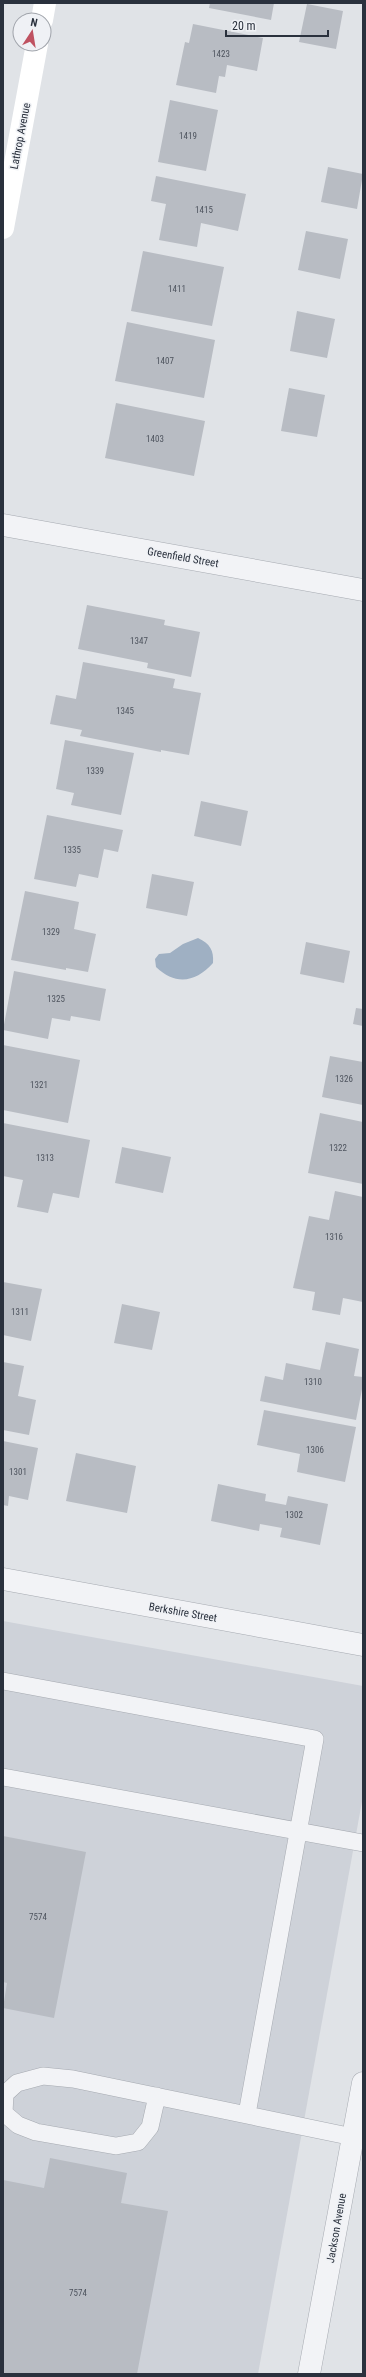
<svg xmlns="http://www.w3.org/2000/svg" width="366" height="2377" viewBox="0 0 366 2377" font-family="'Roboto Condensed',sans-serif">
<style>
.built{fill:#ced2d9}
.water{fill:#9fb0c3}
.building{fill:#b8bcc3}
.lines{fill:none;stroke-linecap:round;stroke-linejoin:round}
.lane-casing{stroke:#a6aab1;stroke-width:18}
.street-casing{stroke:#a6aab1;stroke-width:23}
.lane{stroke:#f2f3f6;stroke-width:17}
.street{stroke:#f2f3f6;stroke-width:22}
.secondary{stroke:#fff;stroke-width:22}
.labels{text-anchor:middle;stroke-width:3;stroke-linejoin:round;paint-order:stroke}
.number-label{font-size:9px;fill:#4e545e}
.street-label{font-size:11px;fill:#2a313d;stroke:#eff1f5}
</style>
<rect width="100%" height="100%" fill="#e0e3e7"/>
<!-- built -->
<path class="built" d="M3,1621L363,1686V1796L258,2374H3Z"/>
<!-- water -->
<path class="water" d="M198,938C210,944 214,950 213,963C196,982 176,986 156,967L155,959L159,954L170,953L183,944Z"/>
<!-- building -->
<path class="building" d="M210,3H274L271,20L209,8Z
M307,4L343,11L336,49L299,42Z
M193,24L263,38L257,71L227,65L225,77L219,76L216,93L176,85L185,42L189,43Z
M170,100L218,110L206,171L158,162Z
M328,167L363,174L357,209L321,202Z
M156,176L246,194L238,231L201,223L197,247L159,240L166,204L151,201Z
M306,231L348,239L340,279L298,270Z
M143,251L224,267L212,326L131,311Z
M297,311L335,319L327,358L290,351Z
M127,322L215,340L204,398L115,381Z
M289,388L325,395L317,437L281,431Z
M116,403L205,421L194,476L105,458Z
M87,605L165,620L164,625L200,632L191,677L147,668L148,663L78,649Z
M83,662L175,679L173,688L201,693L189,755L161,750V752L80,736L82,730L50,724L56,695L76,699Z
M65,740L134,753L121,815L71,805L74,793L56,789Z
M201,801L248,811L241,846L194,836Z
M47,815L123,830L118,852L104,849L98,878L79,874L76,887L34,879Z
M152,874L194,882L187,916L146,908Z
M25,891L79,902L74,929L96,934L88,972L66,968V970L11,960Z
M306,942L350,951L344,983L300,974Z
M14,971L106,989L100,1021L71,1016L70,1021L52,1018L48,1039L3,1030Z
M356,1008L363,1009V1026L353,1024Z
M3,1045L80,1060L68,1123L3,1110Z
M330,1056L363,1062V1105L322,1097Z
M320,1113L363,1122V1184L308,1173Z
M3,1123L90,1140L79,1198L53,1193L48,1213L17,1207L23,1180L3,1176Z
M122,1147L171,1157L163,1193L115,1183Z
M335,1191L363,1197V1302L343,1298L340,1315L312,1310L315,1292L293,1288L309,1216L329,1220Z
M3,1282L42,1289L31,1341L3,1335Z
M122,1304L160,1312L152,1350L114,1343Z
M326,1342L359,1349L354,1376L363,1377V1384L356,1420L260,1401L265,1376L283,1380L286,1363L320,1370Z
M3,1362L24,1366L18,1396L36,1400L29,1435L3,1430Z
M264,1410L356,1427L345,1482L297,1472L300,1454L257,1445Z
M3,1441L38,1448L28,1500L9,1496L8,1506L3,1505Z
M76,1453L136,1466L127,1513L66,1501Z
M218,1484L266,1494L265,1501L286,1505L288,1496L328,1504L320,1545L280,1537L282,1528L260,1524L259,1531L211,1521Z
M3,1836L86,1852L54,2018L3,2008L7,1983L3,1982Z
M50,2158L127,2173L121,2203L168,2211L137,2374H3V2180L44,2188Z"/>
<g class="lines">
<defs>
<path id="lane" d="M3,1681L315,1739L247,2114
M3,1777L363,1843
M157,2096L150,2127L138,2142L116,2146L36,2132L18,2125L4,2113L5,2094L17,2083L43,2076L73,2079L353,2137"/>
<path id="street" d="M3,525L363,590
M3,1579L363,1645
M309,2374L363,2083"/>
</defs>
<!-- lane casing -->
<use href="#lane" class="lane-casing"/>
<!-- street casing -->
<use href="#street" class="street-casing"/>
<!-- lane -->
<use href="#lane" class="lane"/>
<!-- street -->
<use href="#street" class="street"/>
<!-- secondary -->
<path class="secondary" d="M42,20L45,3
M3,228L37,44"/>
</g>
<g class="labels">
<!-- number labels -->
<g class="number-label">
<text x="221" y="57">1423</text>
<text x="188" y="139">1419</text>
<text x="204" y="213">1415</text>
<text x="177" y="292">1411</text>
<text x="165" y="364">1407</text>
<text x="155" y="442">1403</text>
<text x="139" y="644">1347</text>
<text x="125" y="714">1345</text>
<text x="95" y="774">1339</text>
<text x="72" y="853">1335</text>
<text x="51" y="935">1329</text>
<text x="56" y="1002">1325</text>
<text x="344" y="1082">1326</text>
<text x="39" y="1088">1321</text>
<text x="338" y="1151">1322</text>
<text x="45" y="1161">1313</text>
<text x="334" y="1240">1316</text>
<text x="20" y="1315">1311</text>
<text x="313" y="1385">1310</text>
<text x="315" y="1453">1306</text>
<text x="18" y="1475">1301</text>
<text x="294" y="1518">1302</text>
<text x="38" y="1920">7574</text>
<text x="78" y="2296">7574</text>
</g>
<!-- street labels -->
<g class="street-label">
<text transform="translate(20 136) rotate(-79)" y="4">Lathrop Avenue</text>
<text transform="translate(183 557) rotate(10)" y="4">Greenfield Street</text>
<text transform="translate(183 1612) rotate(10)" y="4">Berkshire Street</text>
<text transform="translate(336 2228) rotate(-80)" y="4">Jackson Avenue</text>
</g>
</g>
<!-- border -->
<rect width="366" height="2377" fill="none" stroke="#2a313d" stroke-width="8"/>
<!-- north arrow -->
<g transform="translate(32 32) rotate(12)"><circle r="19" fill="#eff1f5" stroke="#a0a4ab"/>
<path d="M0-3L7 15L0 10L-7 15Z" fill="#bf5261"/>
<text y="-6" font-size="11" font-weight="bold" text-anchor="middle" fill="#2a313d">N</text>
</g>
<!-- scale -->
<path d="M226 30v6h102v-6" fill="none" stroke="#2a313d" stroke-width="2"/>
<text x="232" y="30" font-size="12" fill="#2a313d" stroke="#eff1f5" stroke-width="3" paint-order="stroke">20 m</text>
</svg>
